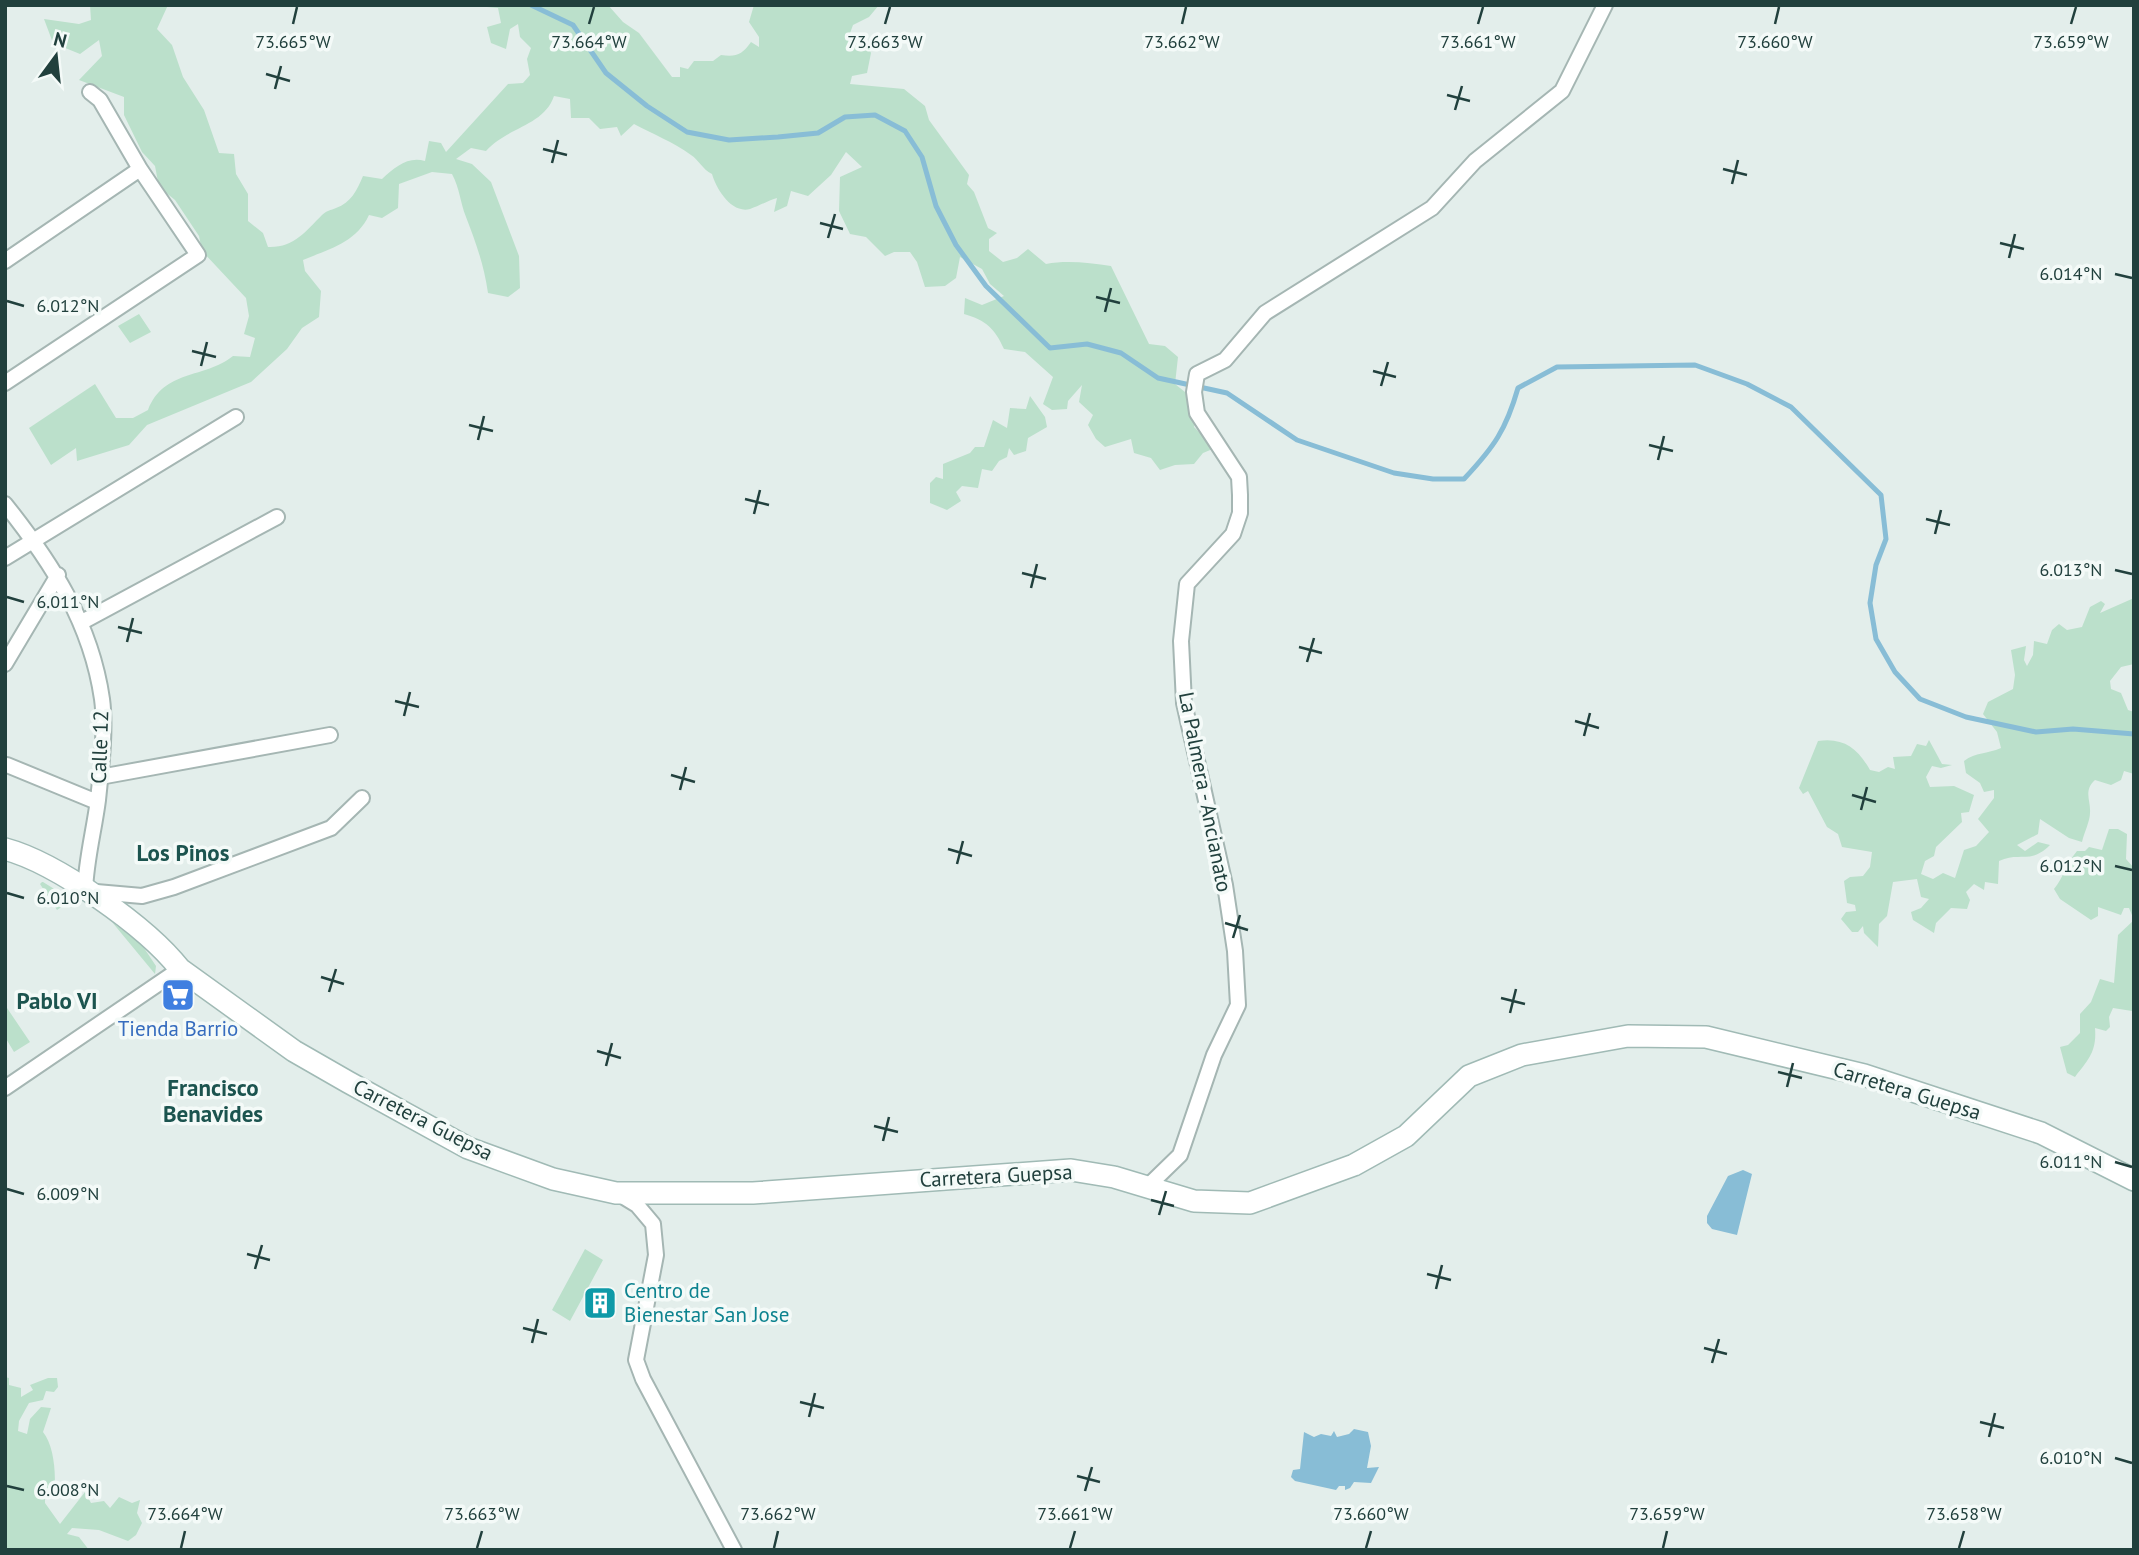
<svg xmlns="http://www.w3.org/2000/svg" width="2139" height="1555" viewBox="0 0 2139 1555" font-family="'PT Sans',sans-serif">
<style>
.green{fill:#bbe0cb}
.water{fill:#88bdd6}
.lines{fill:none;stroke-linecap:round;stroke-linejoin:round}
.stream{stroke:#88bdd6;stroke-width:5}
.street-casing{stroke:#a5b6b3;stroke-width:18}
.secondary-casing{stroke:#a0bab5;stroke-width:24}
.street{stroke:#fff;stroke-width:14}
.secondary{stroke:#fff;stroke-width:21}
.ticks{fill:none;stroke:#21403d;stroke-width:2.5}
.labels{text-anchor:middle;stroke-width:7;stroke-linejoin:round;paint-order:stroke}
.street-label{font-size:21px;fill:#21403d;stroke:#f4faf8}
.shop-label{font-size:21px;fill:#366cbe;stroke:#f4faf8}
.culture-label{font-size:21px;fill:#0d838f;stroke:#f4faf8;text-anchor:start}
.neighbourhood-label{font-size:23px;font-weight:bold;fill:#1c544f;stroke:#f4faf8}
.ticks-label{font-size:18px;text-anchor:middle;fill:#21403d;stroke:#f4faf8;stroke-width:7;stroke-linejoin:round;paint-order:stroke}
</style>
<rect width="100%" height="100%" fill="#e3eeeb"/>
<!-- green -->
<path class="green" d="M90,5H168L157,29L172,45L183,77L204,110L219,153L234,154L236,174L248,194V221L263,233L268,247C294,248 306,231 322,215C326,211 331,210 336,208C351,203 357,190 363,176L382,179C395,167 408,156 425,161L429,141L441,143L446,152L508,84L523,83L530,75L527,59L531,48L520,37L518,24L510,29L506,49L491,43L487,27L501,23L498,8L465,5H608L623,22L639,33L672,77H680V67L688,69L694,61H713L721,55C736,57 742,55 751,42L759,47V37L749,22L754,5H879L869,17L853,25L849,36L865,39L871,53L867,73L852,76L850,84L904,89L925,106L929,120L969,175L967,184L974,192L988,228L997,233L989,239V251L1003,262L1017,258L1028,249L1046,264C1067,260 1090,263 1111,266L1149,344L1165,346L1178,357L1175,384L1185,392L1198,412L1194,427L1215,448L1203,453L1194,464L1175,465L1160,470L1151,458L1134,453L1131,439L1105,447L1096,439L1088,425L1093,415L1079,402L1082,385L1068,401L1067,409L1052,410L1043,404L1053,377L1025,352L1004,349C995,329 986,320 964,314L965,298L982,305L1004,296L990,284L982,269L960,257L956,278L945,286L925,287L917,262L910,252H894L885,256L866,237L850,234L839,211L840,177L862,167L846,152L831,175L808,196L791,191L787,206L774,212L777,198C767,201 759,206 750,209C731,214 716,188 712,174C702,169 699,160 691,155C673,142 653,134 634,124L621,136L617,127L600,129L589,118H571L570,99L554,96C544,126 507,127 486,151L471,148L456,159L472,164L491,182L519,256L520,288L508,297L488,293C484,265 476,243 466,217C460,202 460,189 452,174L432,172L399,184L398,208L382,218L369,215C356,243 329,249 303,260L305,271L321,291L319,317L302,328L287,349L251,382L147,425L129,445L77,461L76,448L51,465L29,428L95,384L116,418H133L148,410C164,369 204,379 233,356L250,357L255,338L244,334L249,316L246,298L202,251L199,236L175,200L159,187L155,166L142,152L124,115V97L79,80L102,56L99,40L80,54L53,43L44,19L79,24L91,20Z
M139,314L151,332L130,343L118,326Z
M1030,396L1045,417L1047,427L1028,438L1026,451L1014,455L1009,448L1007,457L999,461L992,471L982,469L978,488L962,486L956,492L961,501L947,510L930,503V483L936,477L943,479V464L970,453L975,447H984L993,420L1007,428L1010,408L1026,409Z
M2134,598V664L2121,667L2110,681L2111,689L2121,693L2128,710L2134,712V774L2124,771L2121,780L2111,785L2095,780C2083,791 2091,800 2090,813C2090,821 2084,833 2082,842L2069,838L2040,819L2038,834L2017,845L2025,851L2038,842L2050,845C2030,865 2020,851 1999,861L1998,884L1985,882L1984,890L1974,884L1966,892L1970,900L1967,909L1951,908L1936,923L1934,933L1913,920L1911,912L1921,908L1929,899L1921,897L1917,879L1893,882L1887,916L1879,924L1878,947L1864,933L1863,926L1858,932H1852L1841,919L1846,912L1856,911L1855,905L1847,903L1844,881L1850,877L1863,876L1870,867L1872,852L1842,847L1838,834L1827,827L1808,791L1803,794L1799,788L1818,741C1844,737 1858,749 1870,770L1879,772L1888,767L1895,769L1893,757L1911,756L1917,744L1926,746L1929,740L1942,764L1952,765L1941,768L1932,766L1926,777L1930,787L1954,786L1974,795L1969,812L1961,813L1962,822L1936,847L1934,856L1925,861L1921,874L1933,879L1943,873L1955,878L1964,850L1976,846L1989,832L1978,819L1994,798V790L1984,792L1980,783L1966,773L1964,761C1976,752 1987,754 2001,748L1997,732L1983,714L1988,702L2013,689L2015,675L2011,650L2026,646L2024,660L2027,666L2033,655L2034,641L2047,644L2052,630L2059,624L2067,630L2082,627L2090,607L2101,601L2105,604L2100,613Z
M2109,829H2118L2127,834L2126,859L2134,868V1008L2132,1011L2113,1008L2109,1017L2110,1027L2106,1031L2095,1028C2097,1052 2088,1060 2075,1077L2067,1073L2060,1047L2068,1045L2080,1033V1014L2091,1002L2100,979L2114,983L2118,935L2134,920L2129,908H2124L2121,915L2098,907V916L2091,920L2060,899L2054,889C2064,877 2065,865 2077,851H2085L2089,847L2102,850Z
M42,882H43L72,900L57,910L40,884Z
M112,922L142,945L156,966L155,974Z
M5,1005L30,1042L14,1052L5,1037Z
M585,1249L603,1260L570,1321L552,1310Z
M5,1377L9,1378V1385L21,1388V1397L33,1390L30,1385L48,1378H57L58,1387L54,1392L46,1391L43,1400L29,1403L19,1421L18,1431L27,1434L30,1419L41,1407L51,1408L43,1432C55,1447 57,1480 53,1498L45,1493V1503L60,1524L85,1492L91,1503L104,1501L110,1508L119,1497L132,1503L140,1500L137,1513L142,1523L136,1535L128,1541L99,1530L72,1528L67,1534L79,1537L89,1550H5Z"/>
<!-- water -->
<path class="water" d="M1743,1170L1752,1174L1737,1235L1712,1229L1707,1223V1216L1728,1176Z
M1354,1429L1368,1432L1371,1446L1367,1468L1379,1467L1371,1483L1354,1482L1350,1488L1345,1490V1486H1339L1336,1490L1295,1481L1291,1477L1293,1470L1300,1469L1304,1432L1314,1437L1321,1434L1331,1436L1334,1431L1337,1437L1349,1434Z"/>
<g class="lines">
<!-- stream -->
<path class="stream" d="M531,5L573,25L606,73L647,106L687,132L729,140L778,137L818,133L845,117L875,115L905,131L922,157L936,206L956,245L986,286L1050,348L1087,344L1121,353L1158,378L1227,393L1297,440L1394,473L1433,479H1464C1494,447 1506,430 1518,388L1557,367L1695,365L1747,384L1791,407L1881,495L1886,539L1876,565L1870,603L1876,639L1895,672L1920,699L1966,717L2036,732L2073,729L2134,734"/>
<defs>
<path id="street" d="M5,261L140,169
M5,383L198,255L140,169L100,100L90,92
M5,504C52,563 91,623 102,699C106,728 101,771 98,800C94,831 86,860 85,891L142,896L174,887L331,828L362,798
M5,558L236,417
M82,622L277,517
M5,664L58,575
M7,765L97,802
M100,777L330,735
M5,1088L180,969
M1145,1189L1180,1155L1214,1055L1238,1005L1235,951L1225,885L1184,703L1181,641L1187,584L1233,534L1240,513V495L1239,477L1197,413L1194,392L1197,374L1225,360L1265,313L1432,208L1475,161L1562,91L1605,5
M619,1194L637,1205L653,1224L656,1255L636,1360L643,1379L734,1550"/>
<path id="secondary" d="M5,849C57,863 147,927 180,969L294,1051L348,1082L468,1148L553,1179L616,1193H753L1071,1170L1114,1177L1194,1201L1250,1203L1354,1165L1406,1136L1469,1076L1522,1055L1628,1036L1706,1037L1864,1075L2041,1133L2134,1180"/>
</defs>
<!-- street casing -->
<use href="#street" class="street-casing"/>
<!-- secondary casing -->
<use href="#secondary" class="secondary-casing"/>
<!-- street -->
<use href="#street" class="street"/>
<!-- secondary -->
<use href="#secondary" class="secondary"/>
</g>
<!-- ticks -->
<path class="ticks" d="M293,24L297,7M589,24L594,7M885,24L890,7M1182,24L1186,7M1478,24L1483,7M1775,24L1779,7M2071,24L2076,7M266,74L290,81M275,89L281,66M1447,95L1470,101M1455,110L1462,86M543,149L567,155M552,163L558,140M1723,169L1747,175M1732,184L1738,160M820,223L843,229M828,238L835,214M2000,243L2024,249M2009,258L2015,234M2115,274L2132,278M1096,297L1120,303M7,301L24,306M1105,312L1111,288M192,351L216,357M201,366L207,342M1373,371L1396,377M1381,386L1388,362M469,425L493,431M478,440L484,416M1649,445L1673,451M1658,460L1664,436M745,499L769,505M754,514L760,490M1926,519L1950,525M1935,534L1941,510M2115,570L2132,574M1022,573L1046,579M1031,588L1037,564M7,597L24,602M118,627L142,633M127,642L133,618M1299,647L1322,653M1307,662L1314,638M395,701L419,707M404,716L410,692M1575,721L1599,728M1584,736L1590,713M671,775L695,782M680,790L686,767M1852,795L1876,802M1861,810L1867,787M948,849L972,856M957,864L963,841M2115,866L2132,870M7,893L24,898M1225,923L1248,930M1233,938L1240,915M321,977L344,984M329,992L336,969M1501,998L1525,1004M1510,1013L1516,989M597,1051L621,1058M606,1066L612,1043M1778,1072L1802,1078M1787,1087L1793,1063M874,1126L898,1132M883,1141L889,1117M2115,1162L2132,1167M7,1189L24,1194M1151,1200L1174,1206M1159,1215L1166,1191M247,1254L270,1260M255,1269L262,1245M1427,1274L1451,1280M1436,1289L1442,1265M523,1328L547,1334M532,1343L538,1319M1704,1348L1727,1354M1712,1363L1719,1339M800,1402L824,1408M809,1417L815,1393M1980,1422L2004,1428M1989,1437L1995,1413M2115,1458L2132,1463M1077,1476L1100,1482M7,1486L24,1490M1085,1491L1092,1467M181,1548L185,1531M477,1548L482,1531M774,1548L778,1531M1070,1548L1075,1531M1366,1548L1371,1531M1663,1548L1667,1531M1959,1548L1964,1531"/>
<!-- icons -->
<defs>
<symbol id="supermarket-square" viewBox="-11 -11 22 22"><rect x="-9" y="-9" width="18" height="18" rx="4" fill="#3f7fe0" stroke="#f4faf8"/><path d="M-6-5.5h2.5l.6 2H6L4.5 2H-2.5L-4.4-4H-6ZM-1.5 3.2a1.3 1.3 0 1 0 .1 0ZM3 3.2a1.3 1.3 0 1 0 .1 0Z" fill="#fff"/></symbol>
<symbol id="building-square" viewBox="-11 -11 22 22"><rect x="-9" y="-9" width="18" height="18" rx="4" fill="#0f9aa8" stroke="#f4faf8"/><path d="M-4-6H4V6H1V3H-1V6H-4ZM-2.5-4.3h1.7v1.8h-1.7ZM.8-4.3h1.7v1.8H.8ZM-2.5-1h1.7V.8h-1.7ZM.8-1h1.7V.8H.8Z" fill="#fff"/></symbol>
</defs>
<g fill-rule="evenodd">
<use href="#supermarket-square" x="159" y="976" width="38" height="38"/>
<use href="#building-square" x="581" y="1284" width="38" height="38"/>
</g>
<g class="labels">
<!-- street labels -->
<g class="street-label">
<text transform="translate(100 747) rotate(-88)" y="7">Calle 12</text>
<text transform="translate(1205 792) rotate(79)" y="7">La Palmera - Ancianato</text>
<text transform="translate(1907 1091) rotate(17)" y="7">Carretera Guepsa</text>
<text transform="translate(423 1120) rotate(27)" y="7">Carretera Guepsa</text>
<text transform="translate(996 1176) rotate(-3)" y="7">Carretera Guepsa</text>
</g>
<!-- shop labels -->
<g class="shop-label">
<text x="178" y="1036">Tienda Barrio</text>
</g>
<!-- culture labels -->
<g class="culture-label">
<text x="624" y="1298">Centro de<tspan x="624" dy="24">Bienestar San Jose</tspan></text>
</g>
<!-- neighbourhood labels -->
<g class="neighbourhood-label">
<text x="183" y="861">Los Pinos</text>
<text x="57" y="1009">Pablo VI</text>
<text x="213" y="1096">Francisco<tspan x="213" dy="26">Benavides</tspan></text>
</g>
</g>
<g class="ticks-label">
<text x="293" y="48">73.665°W</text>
<text x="589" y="48">73.664°W</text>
<text x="885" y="48">73.663°W</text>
<text x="1182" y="48">73.662°W</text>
<text x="1478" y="48">73.661°W</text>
<text x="1775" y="48">73.660°W</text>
<text x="2071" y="48">73.659°W</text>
<text x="2071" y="280">6.014°N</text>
<text x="68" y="312">6.012°N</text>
<text x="2071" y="576">6.013°N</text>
<text x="68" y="608">6.011°N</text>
<text x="2071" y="872">6.012°N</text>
<text x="68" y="904">6.010°N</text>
<text x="2071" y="1168">6.011°N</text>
<text x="68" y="1200">6.009°N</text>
<text x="2071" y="1464">6.010°N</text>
<text x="68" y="1496">6.008°N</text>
<text x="185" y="1520">73.664°W</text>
<text x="482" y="1520">73.663°W</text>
<text x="778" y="1520">73.662°W</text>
<text x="1075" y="1520">73.661°W</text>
<text x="1371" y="1520">73.660°W</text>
<text x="1667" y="1520">73.659°W</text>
<text x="1964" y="1520">73.658°W</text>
</g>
<!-- border -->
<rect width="2139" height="1555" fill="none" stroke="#21403d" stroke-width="14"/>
<!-- north arrow -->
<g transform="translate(56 56) rotate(15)" stroke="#f4faf8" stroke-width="5" paint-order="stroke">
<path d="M0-5L12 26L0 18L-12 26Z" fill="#21403d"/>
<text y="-10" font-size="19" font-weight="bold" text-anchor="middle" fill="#21403d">N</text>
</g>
</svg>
